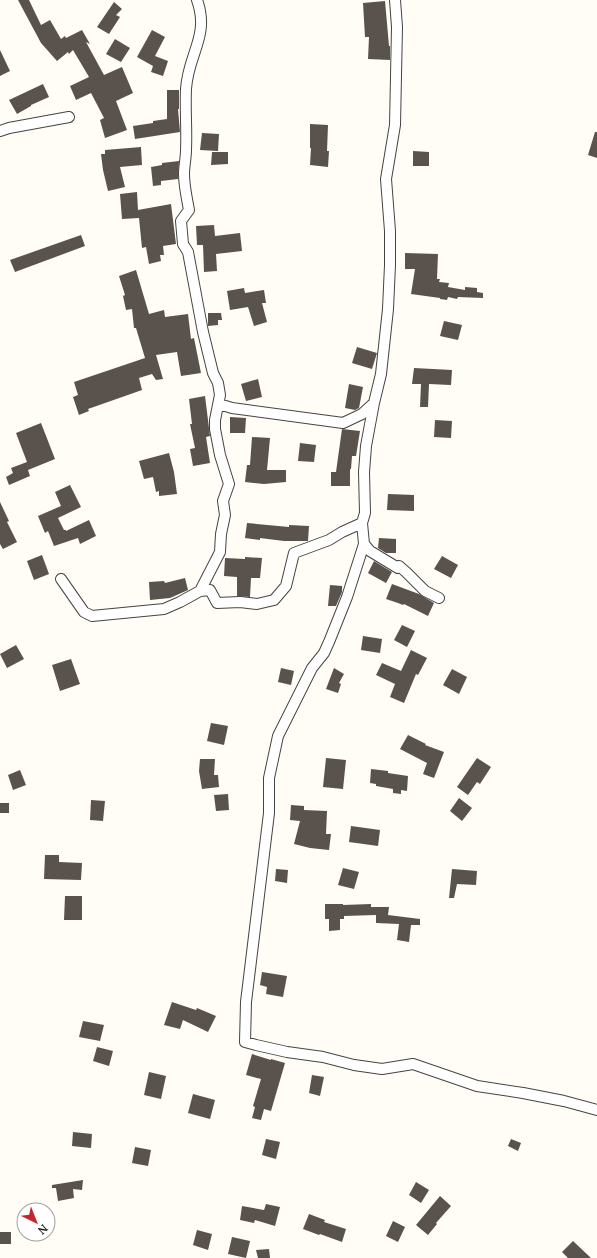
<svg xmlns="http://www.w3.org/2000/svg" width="597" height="1258" viewBox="0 0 597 1258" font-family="'Noto Serif',serif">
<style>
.building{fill:#5a524d}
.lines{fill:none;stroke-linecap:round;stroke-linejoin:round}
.street-casing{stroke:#444;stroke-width:12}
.street{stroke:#fff;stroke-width:10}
</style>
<rect width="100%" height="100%" fill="#fffdf5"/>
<!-- building -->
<path class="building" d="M18,0H29L41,25L50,20L61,39L65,36L66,38L82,30L90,44L86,42L104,75L122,67L133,93L116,101L127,130L105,138L100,120L104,118L91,93L76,100L70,86L89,77L73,50L69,54L68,52L57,61L41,43Z
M385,1L389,46H390V60L368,59L369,37H365L363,3Z
M114,2L122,9L116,15L120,17L109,34L97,27Z
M152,30L165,37L155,56L168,61L163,76L151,72L153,66L137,57Z
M115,39L130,48L121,62L106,54Z
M0,50L10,71L0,76Z
M43,84L49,97L31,105V106L17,114L9,100Z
M167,90H179V109H178L180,132L135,139L133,126L153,123V121L167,119Z
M310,124L328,125L327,151H329L328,167L310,165L311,148H310Z
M595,132H597V158L588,155Z
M202,133L219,134L218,151L200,150Z
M141,147L142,165L120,167L125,187L108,191L103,170L101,154H105V150Z
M413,151L429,152V166H413Z
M212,152H228V164L211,165Z
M179,161L178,179L161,181V185L153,186L151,167L162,165V163Z
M137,192L138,210L171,204L176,244L163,246L164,255H160L161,261L149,264L146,247L142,248L139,218L122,219L120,194Z
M214,225L215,236L240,233L242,251L216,254L217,271L204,272L203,245H197L196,226Z
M81,235L85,246L15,272L10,260Z
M405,253L438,254L437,279H440L439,282L449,283L448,287L465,290V287L477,288V292L483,293V298L458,297L457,299L448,297L447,300L440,299V298L411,294L415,269H405Z
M136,270L149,314L164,310L165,317L188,314L191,339L194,338L201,373L181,376L177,352L156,355L163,379L156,380L152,374L139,378L142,390L88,409L89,411L79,415L73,397L78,395L74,382L145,358L136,328H134L132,309L126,310L123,296L125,295L119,276Z
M244,288L245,293L264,290L266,303H262L267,322L254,326L248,307L230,310L227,291Z
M208,313H221L222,320H218V325L208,326Z
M444,321L462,325L458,340L440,336Z
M357,347L377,353L372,369L352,363Z
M414,368L452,370L451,385L429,384L428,407H420L421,384H412Z
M258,379L262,397L246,401L241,384Z
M349,384L363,387L359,408L355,410L345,408Z
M205,396L210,436L206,437L210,463L193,466L190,449L195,448L190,424H192L189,399Z
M230,417L246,418L245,433H230Z
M435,420L452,421L451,438L434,437Z
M41,423L55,459L28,470L30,476L9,485L6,477L13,473L11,468L27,462L16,433Z
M342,429L360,431L356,456H352L351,469H350V486H331V472H336Z
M252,437L270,438L267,470H286V482L264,484L245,482L247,465H250Z
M300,443L316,445L314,462L298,461Z
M169,453L174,472L177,494L159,496V491L156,492L153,477L144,479L139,461Z
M70,485L81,507L58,518L64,530H66V531L89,520L96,536L80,544L78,538L54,546L48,531L45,533L38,516L61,506L55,492Z
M388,494L414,495V511L387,510Z
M0,502L9,521L7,522L17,542L3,549L0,544Z
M247,523L289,527V525L309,526L308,541H284L260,538V540L245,538Z
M379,538L396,539V553H386L378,548Z
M42,555L49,574L34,580L27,561Z
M442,556L458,565L451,578L434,569Z
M245,557L262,558L260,578H251L250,597L237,596V577L224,576L225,558L245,559Z
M374,561L392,572L386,583L368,573Z
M185,578L188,590L170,598L150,600L149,582L164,581L165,583Z
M392,584L419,594L434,603L428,616L404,604L403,605L398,603L386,599Z
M330,585L342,586V592L336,606H328Z
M402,625L415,631L407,647L394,640Z
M363,636L382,639L380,653L361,650Z
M16,645L24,659L7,668L0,654Z
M411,650L427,658L418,675L416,674L404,703L390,697L395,684L376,675L382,663L401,671Z
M71,659L80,684L60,691L52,665Z
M281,668L294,671L291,685L278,682Z
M334,668L344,674L339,683L341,684L338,693L326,689Z
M452,669L467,677L459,694L443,685Z
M211,723L228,726L224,745L207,741Z
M408,735L426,744L425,745L444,752L434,778L423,774L427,763L400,749Z
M326,758L346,760L343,789L323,787Z
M477,758L491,767L480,784L477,782L468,795L457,787Z
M200,759H215L214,775H218L219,787L202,789L199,771Z
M371,769L388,771V773L408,776L407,791L401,790V794L393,793V789L376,786V784L370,783Z
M20,770L26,785L13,790L8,775Z
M228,794L229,810L216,811L214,795Z
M459,798L472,808L462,821L450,811Z
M91,800L105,801L103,821L90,820Z
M0,803H9V813H0Z
M291,805L304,806V810L327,811L326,834H331L329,850L310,848L294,844L300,821L290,820Z
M351,826L380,830L378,846L349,842Z
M45,855H59V862L82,863L81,880L44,879Z
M343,868L359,872L354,889L338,885Z
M276,869L288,870L287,883L275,881Z
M452,869L477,871L476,885L457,884L454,898H449Z
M65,896H82V920H64Z
M325,904H343V905L371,904V907H389L388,915L420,919V925H411L409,942L397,940L399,924L376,923V915L344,916V919H340V930L329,931V919H325Z
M262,972L287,976L283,997L266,994L267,987L260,985Z
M172,1002L196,1010L197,1008L216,1016L208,1032L183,1020L180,1029L164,1025Z
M83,1021L104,1025L100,1041L79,1037Z
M97,1047L113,1051L109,1066L93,1061Z
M252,1054L271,1060V1059L285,1063L271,1111L264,1109L261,1120L252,1118L255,1107L253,1106L261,1079L246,1075Z
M149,1072L166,1076L161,1099L144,1095Z
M312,1075L324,1077L320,1096L309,1093Z
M193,1094L215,1100L210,1119L188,1113Z
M73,1132L92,1134L91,1148L72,1146Z
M266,1139L280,1142L276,1159L262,1155Z
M511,1139L521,1143L518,1151L508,1146Z
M135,1147L151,1150L148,1166L132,1163Z
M83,1180L82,1190L73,1189L74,1198L58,1201L56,1188H52V1185Z
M416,1182L429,1190L421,1203L409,1195Z
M440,1196L451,1206L436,1223L437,1224L428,1235L416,1225Z
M266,1204L280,1207L275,1226L255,1220L254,1223L240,1220L242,1206L264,1210Z
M309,1214L325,1220L324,1222L346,1229L342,1242L320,1234L319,1235L303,1229Z
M393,1221L405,1227L398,1242L386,1236Z
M197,1230L212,1234L208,1250L193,1245Z
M0,1232H11V1244H0Z
M232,1237L250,1241L246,1258L228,1254Z
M573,1241L591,1258H568L562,1252Z
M269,1249L270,1258H258L256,1250Z"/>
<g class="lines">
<defs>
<path id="street" d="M197,0C210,36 188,54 186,89C185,109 187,130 186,150C186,158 184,166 184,174C184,186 187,199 189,210L181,221L183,244L188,252L203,332L213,373L218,383L220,395L215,420V429L220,455L229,484L223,501L225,515L221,534L220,552L200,591
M395,0L397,27L395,125L386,179L390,231V265L388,309L381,374L374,403L366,446L364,472L365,513L362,523L364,544L347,597L329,642L324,653L312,668L278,736L269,778V813L246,1002L245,1042L256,1045L287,1052L323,1057L354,1065L382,1069L413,1064L477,1086L523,1093L564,1101L597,1110
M0,131L9,128L69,117
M219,404L232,408L343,423L362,414L374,403
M364,544L370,551L398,568L399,566L406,572L425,591L439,598
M61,579L84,612L92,616L164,609L180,602L200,591L210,590L217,603L240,602L257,604L274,600L286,586L294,553L329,540L342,532L362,523"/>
</defs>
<!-- street casing -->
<use href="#street" class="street-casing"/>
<!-- street -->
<use href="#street" class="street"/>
</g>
<!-- north arrow -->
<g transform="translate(36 1222) rotate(137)"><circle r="19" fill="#ffffff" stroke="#a0a0a0"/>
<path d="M0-3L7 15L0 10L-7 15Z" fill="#c4262e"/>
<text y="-6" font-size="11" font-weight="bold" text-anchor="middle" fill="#111111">N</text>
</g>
</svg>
